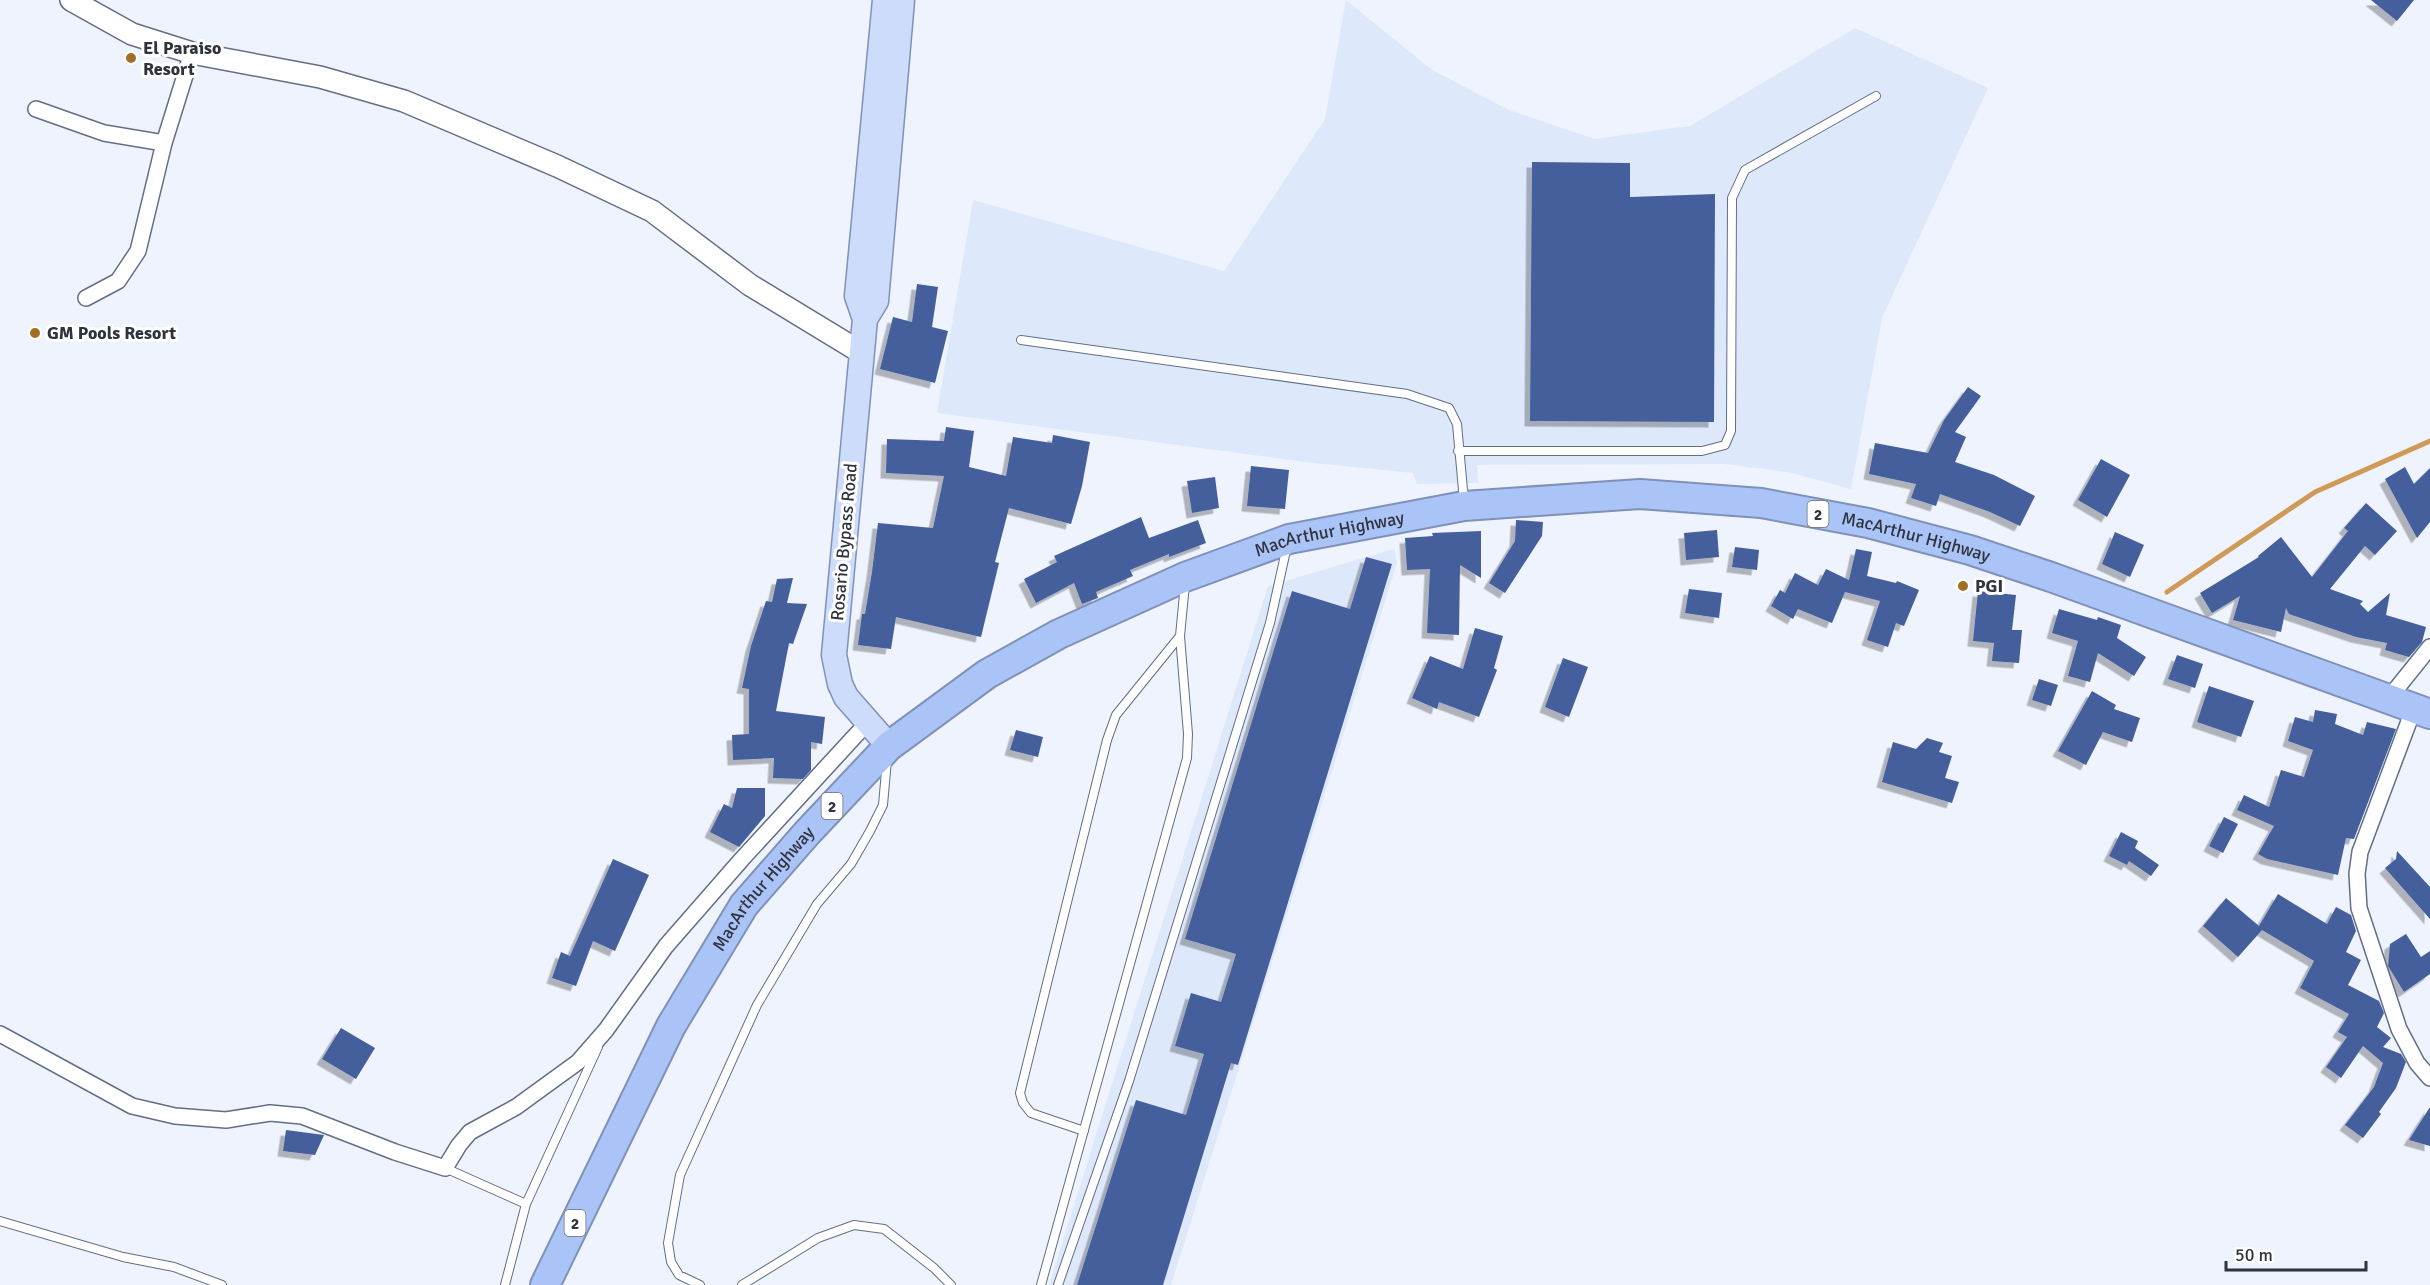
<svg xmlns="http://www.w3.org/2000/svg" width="2430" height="1285" viewBox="0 0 2430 1285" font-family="Signika,sans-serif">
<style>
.built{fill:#dee8fb}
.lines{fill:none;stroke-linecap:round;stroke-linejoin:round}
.stream{stroke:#cf9957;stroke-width:5}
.building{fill:#445f9d;filter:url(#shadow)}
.lane-casing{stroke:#636e84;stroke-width:10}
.street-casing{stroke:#636e84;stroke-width:18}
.secondary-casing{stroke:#636e84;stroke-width:24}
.primary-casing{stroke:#8091b7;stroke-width:27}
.highway-casing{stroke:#8091b7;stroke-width:32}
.lane{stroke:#fff;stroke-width:8}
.street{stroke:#fff;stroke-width:15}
.secondary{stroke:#fff;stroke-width:21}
.primary{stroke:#cddcfb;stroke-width:24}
.highway{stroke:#abc4f8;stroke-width:28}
.poi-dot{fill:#a26e26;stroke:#fff;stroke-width:2}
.labels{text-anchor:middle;stroke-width:6;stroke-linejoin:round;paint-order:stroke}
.shield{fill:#fff;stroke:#6d7077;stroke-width:1.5}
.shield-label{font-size:16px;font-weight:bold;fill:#2f333d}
.poi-label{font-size:18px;font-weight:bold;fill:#2f333d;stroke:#fff;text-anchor:start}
.street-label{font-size:18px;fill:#2f333d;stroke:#fff}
</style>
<defs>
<filter id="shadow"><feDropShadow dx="-5.5" dy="5.5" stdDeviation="0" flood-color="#0004"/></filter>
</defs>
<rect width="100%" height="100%" fill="#eef3fd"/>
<!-- built -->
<path class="built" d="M1346,0L1432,70L1509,110L1594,139L1690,126L1855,28L1988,88L1882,318L1851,489L1788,472L1724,464L1477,465L1478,483L1417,484L1413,473L1313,463L937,413L973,200L1224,271L1325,119Z
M1394,549L1397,563L1171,1285H1049L1268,586Z"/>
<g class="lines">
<!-- stream -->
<path class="stream" d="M2167,592L2315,492L2430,441"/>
</g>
<!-- building -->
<path class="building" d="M2371,0H2414L2397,21Z
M1532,162L1630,163V197L1715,194L1714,422L1530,421Z
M917,284L938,287L932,327L948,331L935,383L880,369L893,317L912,322Z
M1968,387L1981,396L1955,432L1966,437L1955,462L1994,475L2035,496L2020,526L1990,512L1940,494L1936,506L1911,498L1916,484L1869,474L1875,443L1928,453L1944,420Z
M946,427L974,431L969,467L1006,476L1013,437L1052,443L1053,435L1090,442L1082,486L1071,524L1009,508L995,562L999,563L981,637L896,617L891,649L858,645L862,614H865L872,572L878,523L933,528L944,476L886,473L887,439L944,441Z
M2101,459L2130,475L2107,517L2078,500Z
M1251,466L1289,470L1285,509L1247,506Z
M2405,467L2414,484L2430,468V522L2417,538L2385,479Z
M1215,477L1219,508L1192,513L1187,481Z
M2366,503L2397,531L2375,555L2365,546L2330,589L2363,601L2360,604L2368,612L2390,593L2386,615L2426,627L2422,642L2409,657L2385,650L2387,643L2356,637L2289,614L2286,608L2281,632L2233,620L2240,596L2212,613L2200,593L2259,557L2258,556L2281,537L2312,577L2348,531L2344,528Z
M1141,517L1149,538L1198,520L1206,543L1169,557V554L1130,570L1133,576L1096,592L1098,598L1082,604L1074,583L1036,603L1024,579L1057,562L1054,556Z
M1516,520L1543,522L1542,536L1505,593L1489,583L1515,541Z
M1717,530L1719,557L1686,560L1684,533Z
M1481,531V578L1460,565L1459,635L1427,633L1430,569L1407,570L1405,538L1433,536L1432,533Z
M2115,532L2144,545L2130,577L2102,564Z
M1735,547L1759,550L1757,570L1732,567Z
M1856,549L1872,552L1867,576L1896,583L1897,581L1919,590L1904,626L1896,623L1888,647L1867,640L1880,601L1845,592L1832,623L1798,609L1793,619L1771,606L1780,590L1785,593L1795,573L1818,585L1826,569L1849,580Z
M1366,557L1392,564L1238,1065L1231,1063L1163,1285H1077L1136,1100L1186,1115L1204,1054L1175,1046L1191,993L1221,1002L1236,954L1185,939L1292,591L1350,609Z
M793,578L787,603L807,604L793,644L789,643L776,711L825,717L822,744L811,742V770L803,779L773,778L774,758L733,760L732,735L749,734V689L742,688L751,646L766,601L772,602L777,579Z
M1689,589L1722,593L1719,618L1685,613Z
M1978,591L2016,595L2012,630H2022L2019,663L1992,661L1994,643L1973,641Z
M2059,609L2097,620L2098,617L2121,625L2117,638L2146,657L2134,676L2098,653L2090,682L2068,676L2078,641L2052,633Z
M1475,628L1503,636L1494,668L1497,670L1479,717L1439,702L1437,709L1412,698L1430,656L1463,669Z
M2177,655L2203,664L2195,688L2168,679Z
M1563,658L1588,667L1569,717L1545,707Z
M2039,679L2058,685L2051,706L2032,700Z
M2209,686L2254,701L2241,737L2197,722Z
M2092,691L2116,705L2114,709L2140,718L2132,742L2103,732L2086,765L2058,751Z
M2315,710L2337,714L2335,724L2363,735L2367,722L2396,729L2354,839L2346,838L2338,875L2267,859L2258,854L2274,826L2237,810L2244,795L2269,807L2281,770L2304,777L2313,750L2288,741L2295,717L2313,722Z
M1016,730L1043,737L1038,757L1010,750Z
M1927,738L1943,743L1939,752L1952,756L1945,778L1959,782L1952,803L1882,782L1893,742L1916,749Z
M737,788H765V816L739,847L710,832L724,804L732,808Z
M2224,817L2238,824L2223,853L2209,846Z
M2121,832L2138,841L2135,848L2159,865L2151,876L2129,861L2127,865L2109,856Z
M2397,851L2430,887V919L2385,868L2396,859Z
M613,859L649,875L615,951L593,941L576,986L552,978L561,952L570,956Z
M2278,894L2327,924L2336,907L2351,915L2356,931L2346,952L2361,960L2348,985L2379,1001L2384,1013L2377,1027L2391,1038L2383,1047L2401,1054L2406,1062L2396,1088L2379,1112L2381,1114L2363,1138L2345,1125L2374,1087L2383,1063L2363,1046L2341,1078L2326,1067L2347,1037L2338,1032L2349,1014L2300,988L2314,961L2262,930L2238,957L2203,926L2226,898L2259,926Z
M2406,934L2421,957L2430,951V974L2404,992L2388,966L2390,944Z
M341,1028L375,1048L356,1079L322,1059Z
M2430,1107V1146L2409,1140Z
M286,1130L324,1135L315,1155L283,1151Z"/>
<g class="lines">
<defs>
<path id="lane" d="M1021,340L1407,394L1449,408L1457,424L1464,501
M1458,451H1702L1725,445L1731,431L1732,198L1745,170L1876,96
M1084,1131L1031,1113L1023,1103L1020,1093L1107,740L1116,715L1180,636L1185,584
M445,1168L526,1204L505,1285
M526,1204L598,1047
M0,1221L123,1257L174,1267L222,1285
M700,1285L679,1275L671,1262L668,1243L680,1175L757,1005L817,904L851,864L870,831L883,805L887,760
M742,1285L818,1238L854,1225L884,1229L934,1268L951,1285
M1041,1285L1187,758L1188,734L1180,636
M1058,1285L1129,1081L1270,623L1287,546"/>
<path id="street" d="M36,109L104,133L164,143
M86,298L118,281L138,251L164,143L192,53
M2389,698L2430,647
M2414,708L2360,852L2357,874L2359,908L2399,1029L2417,1063L2430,1078
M0,1034L132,1106L175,1116L226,1120L270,1113L302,1116L395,1152L445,1168L459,1145L470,1132L516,1107L578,1062L606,1030L666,946L742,859L867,723"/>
<path id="secondary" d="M71,0L132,34L192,53L320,77L404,101L557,166L652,211L750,285L862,353"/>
<path id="primary" d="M885,0L857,296L865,319L834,655L840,684L846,697L889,746
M865,319L876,301L902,0"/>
<g id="highway">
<path id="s1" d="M545,1285L671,1026L744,905L807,833L889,746L987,674L1059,634L1185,577L1289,539L1464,506L1640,494L1761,503L1868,523L1970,550L2051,577L2430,714"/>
</g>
</defs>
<!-- lane casing -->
<use href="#lane" class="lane-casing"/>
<!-- street casing -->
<use href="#street" class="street-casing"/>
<!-- secondary casing -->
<use href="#secondary" class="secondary-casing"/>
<!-- primary casing -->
<use href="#primary" class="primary-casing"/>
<!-- highway casing -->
<use href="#highway" class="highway-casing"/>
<!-- lane -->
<use href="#lane" class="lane"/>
<!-- street -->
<use href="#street" class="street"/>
<!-- secondary -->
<use href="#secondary" class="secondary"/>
<!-- primary -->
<use href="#primary" class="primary"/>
<!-- highway -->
<use href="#highway" class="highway"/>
</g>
<!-- markers -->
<g class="poi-dot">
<circle cx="131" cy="58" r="6"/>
<circle cx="35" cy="333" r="6"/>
<circle cx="1963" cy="586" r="6"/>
</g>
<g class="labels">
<!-- shield labels -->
<g class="shield">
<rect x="1807.5" y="501" width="21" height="26" rx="4.5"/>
<rect x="821.5" y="793" width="21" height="26" rx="4.5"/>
<rect x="564.5" y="1210" width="21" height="26" rx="4.5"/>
</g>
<g class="shield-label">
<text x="1818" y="520">2</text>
<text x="832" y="812">2</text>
<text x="575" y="1229">2</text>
</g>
<!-- poi labels -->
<g class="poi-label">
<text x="143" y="54">El Paraiso<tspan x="143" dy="21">Resort</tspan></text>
<text x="47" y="339">GM Pools Resort</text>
<text x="1975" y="592">PGI</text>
</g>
<!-- street labels -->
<g class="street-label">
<text dy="6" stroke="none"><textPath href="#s1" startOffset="1138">MacArthur Highway</textPath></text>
<text dy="6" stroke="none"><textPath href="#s1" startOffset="1732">MacArthur Highway</textPath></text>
<text transform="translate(844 542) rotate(-85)" y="6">Rosario Bypass Road</text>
<text dy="6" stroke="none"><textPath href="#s1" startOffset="454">MacArthur Highway</textPath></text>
</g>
</g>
<!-- scale -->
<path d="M2226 1261v9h140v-9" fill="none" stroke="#2f333d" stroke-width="3"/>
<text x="2235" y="1261" font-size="18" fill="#2f333d" stroke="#ffffff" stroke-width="4.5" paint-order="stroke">50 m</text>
</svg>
